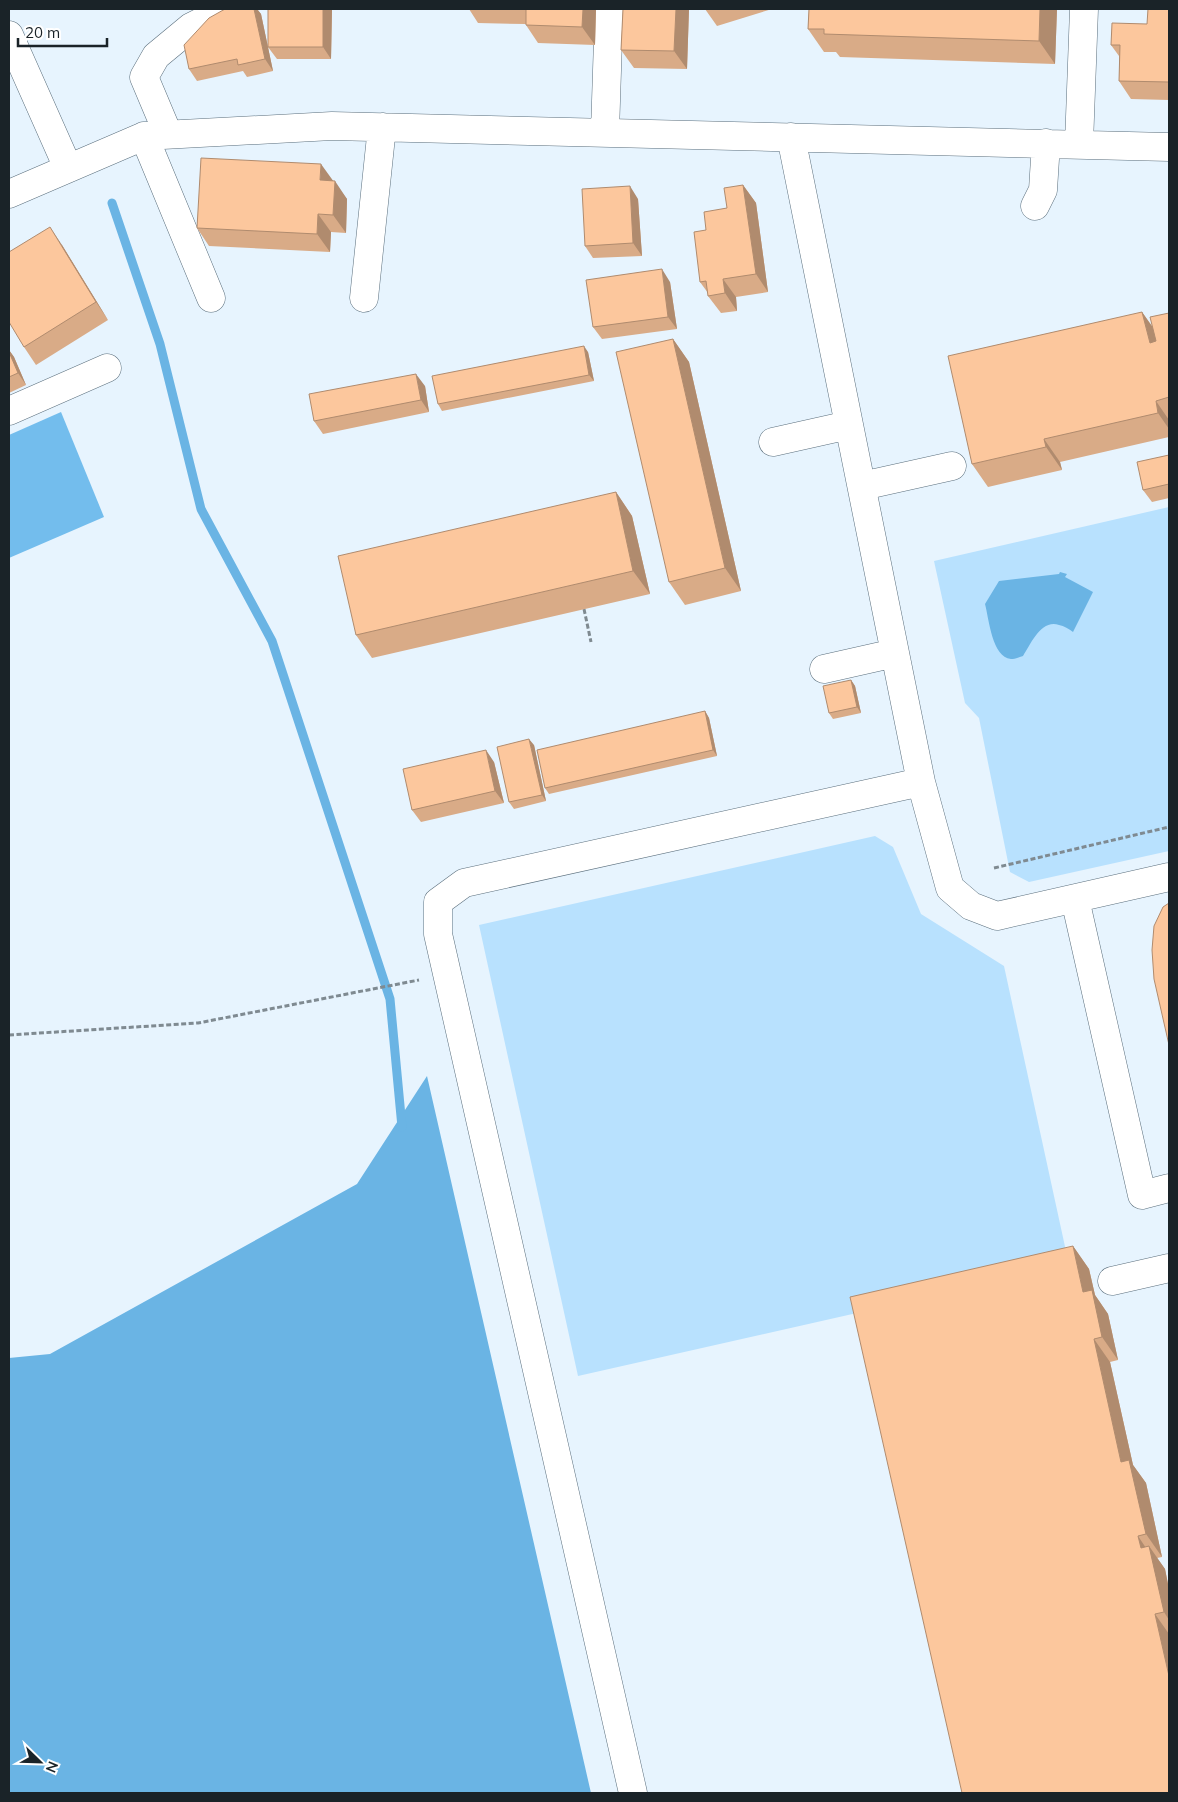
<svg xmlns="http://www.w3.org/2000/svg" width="1178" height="1802" viewBox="0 0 1178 1802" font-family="Mulish,sans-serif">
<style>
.green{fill:#b8e1fe}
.forest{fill:#73bded}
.water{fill:#6ab4e4}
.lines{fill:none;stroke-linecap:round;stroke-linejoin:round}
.stream{stroke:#6ab4e4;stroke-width:9}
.minor-casing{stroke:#5b6f7d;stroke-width:29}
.path{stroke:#7f8a91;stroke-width:3;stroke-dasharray:5 2.5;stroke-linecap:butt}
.minor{stroke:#fff;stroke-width:28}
.wall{fill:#d9ab87}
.shaded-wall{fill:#b08b6e}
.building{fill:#fcc79d;stroke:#b08b6e}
</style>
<rect width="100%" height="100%" fill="#e7f4fe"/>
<!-- green -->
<path class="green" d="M1169,507V851L1029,882L1010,872L979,718L965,703L934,561Z
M875,836L893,847L921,914L1004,966L1069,1265L578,1376L479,925Z"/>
<!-- forest -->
<path class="forest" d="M61,412L104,517L9,558V435Z"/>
<!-- water -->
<path class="water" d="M1060,572L1067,574L1065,577L1093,592L1073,632C1069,629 1064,626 1059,625C1041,619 1031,644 1023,656C1020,657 1015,659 1011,659C992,657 989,619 985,604L999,581L1059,574Z
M427,1076L591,1793H9V1358L50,1354L357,1184Z"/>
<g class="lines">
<!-- stream -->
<path class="stream" d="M112,203L160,344L201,509L272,641L390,999L402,1127"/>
<defs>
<path id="minor" d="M9,35L68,168
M605,132L609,9
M168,134L144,77L156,56L191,27L227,9
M144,136L211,298
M791,137L921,782L950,888L971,906L997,916L1169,877
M1079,144L1084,9
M9,194L144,136L332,126L1169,147
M1035,206L1043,190L1046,143
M364,298L382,127
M9,411L107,368
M773,442L849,425
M862,486L952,466
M824,669L895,653
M1075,899L1142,1195L1169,1188
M1112,1281L1169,1268
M633,1793L438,934V902L464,883L921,782"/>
</defs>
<!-- minor casing -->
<use href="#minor" class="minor-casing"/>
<!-- path -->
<path class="path" d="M584,609L591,642
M994,868L1169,827
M9,1035L198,1023L419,980"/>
<!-- minor -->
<use href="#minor" class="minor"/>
</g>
<!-- wall -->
<path class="wall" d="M225,9H257L261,14L273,71L247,77L243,71L197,81L189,69Z
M332,9L331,59H277L268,47Z
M469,9H596L595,45L538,43L526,25V24L478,23Z
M623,9H689L687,69L634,68L621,50Z
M705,9H772L717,26Z
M809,9H1057L1055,64L840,57L836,52H824L808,29Z
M1169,9V100L1131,99L1119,81V56L1111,45L1147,24Z
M333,181L347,199L346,233L331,232L330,252L209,246L197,228Z
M743,185L756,203L768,292L736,297L737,311L721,313L708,296V293L700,282L727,208Z
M638,199L642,256L593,258L585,246Z
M62,245L108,320L36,365L24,347Z
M670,282L677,329L602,339L593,327Z
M1142,312L1152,326L1169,313V437L1060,462L1062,470L988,487L972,464Z
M673,339L689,362L741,591L685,605L669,582Z
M9,350L14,357L26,385L9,393Z
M588,352L594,381L442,411L438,404Z
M425,386L429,412L323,434L314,421Z
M1169,455V498L1152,502L1143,490Z
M616,492L632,516L650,594L372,658L356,635Z
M851,680L855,686L861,713L833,719L829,713Z
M705,711L709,718L717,756L549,794L545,788Z
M534,745L546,801L514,809L509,802Z
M494,762L504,803L421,822L412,810Z
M1073,1246L1089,1269L1095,1295L1108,1314L1118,1360L1110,1362L1133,1465L1146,1483L1162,1557L1157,1558L1165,1569L1169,1589V1793Z"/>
<!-- shaded-wall -->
<path class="shaded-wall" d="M254,9H257L261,14L273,71L265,59Z
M323,9H332L331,59L323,47Z
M583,9H596L595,45L582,27Z
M676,9H689L687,69L674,51Z
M1040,9H1057L1055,64L1039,41Z
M321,164L334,182L320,180Z
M335,181L347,199L346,233L333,215Z
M743,185L756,203L768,292L756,274Z
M630,186L638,199L642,256L633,243Z
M318,214L331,232L330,252L317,234Z
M50,227L62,245L108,320L96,302Z
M662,269L670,282L677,329L668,317Z
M723,279L736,297L737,311L725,293Z
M1142,312L1158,335L1166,366L1150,343Z
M673,339L689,362L741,591L725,568Z
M584,346L588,352L594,381L589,375Z
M9,350L14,357L26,385L18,373L9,352Z
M416,374L425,386L429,412L421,400Z
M1156,401L1169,420V429L1158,413Z
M1044,439L1060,462L1062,470L1046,447Z
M616,492L632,516L650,594L633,571Z
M851,680L855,686L861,713L857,707Z
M705,711L709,718L717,756L713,750Z
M529,739L534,745L546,801L542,795Z
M486,750L494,762L504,803L495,791Z
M1073,1246L1089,1269L1095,1295L1108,1314L1118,1360L1102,1337L1083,1292Z
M1094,1339L1110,1362L1133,1465L1146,1483L1162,1557L1146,1534L1121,1462Z
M1138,1536L1150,1554L1149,1546L1165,1569L1169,1589V1620L1164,1612L1141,1548Z
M1155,1614L1169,1634V1676Z"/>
<!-- building -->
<path class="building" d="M225,9H254L265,59L238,65L237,59L189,69L184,45L209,18Z
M268,9H323V47H268Z
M526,9H583L582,27L526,25Z
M623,9H676L674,51L621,50Z
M809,9H1040L1039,41L824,34V29H808Z
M1148,9H1169V82L1119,81L1120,45H1111L1112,23L1147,24Z
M201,158L321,164L320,180L335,181L333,215L318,214L317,234L197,228Z
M743,185L756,274L723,279L725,293L708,296L706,281L700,282L694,232L706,230L704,212L727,208L724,188Z
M630,186L633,243L585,246L582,189Z
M50,227L96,302L24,347L9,322V252Z
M662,269L668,317L593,327L586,280Z
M1142,312L1150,343L1156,341L1150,317L1169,313V397L1156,401L1158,413L1044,439L1046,447L972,464L948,356Z
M673,339L725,568L669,582L616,352Z
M584,346L589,375L438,404L432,376Z
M9,352L18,373L9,377Z
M416,374L421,400L314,421L309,394Z
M1169,455V484L1143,490L1137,462Z
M616,492L633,571L356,635L338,556Z
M851,680L857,707L829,713L823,686Z
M705,711L713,750L545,788L537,750Z
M529,739L542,795L509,802L497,747Z
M486,750L495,791L412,810L403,769Z
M1169,903V1045L1154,979L1152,950L1154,926L1163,907Z
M1073,1246L1083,1292L1092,1290L1102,1337L1094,1339L1121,1462L1129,1460L1146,1534L1138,1536L1141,1548L1149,1546L1164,1612L1155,1614L1169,1676V1793H962L850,1297Z"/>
<!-- border -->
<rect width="1178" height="1802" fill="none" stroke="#1a2328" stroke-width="20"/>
<!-- north arrow -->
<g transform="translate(40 1762) rotate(113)" stroke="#ffffff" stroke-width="4" paint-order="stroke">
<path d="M0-4L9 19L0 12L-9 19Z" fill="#1a2328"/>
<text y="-8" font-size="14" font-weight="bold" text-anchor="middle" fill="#1a2328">N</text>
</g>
<!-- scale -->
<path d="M18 38v8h89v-8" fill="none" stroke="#1a2328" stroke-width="2.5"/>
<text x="25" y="38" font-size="15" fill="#1a2328" stroke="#ffffff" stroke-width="4" paint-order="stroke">20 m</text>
</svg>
